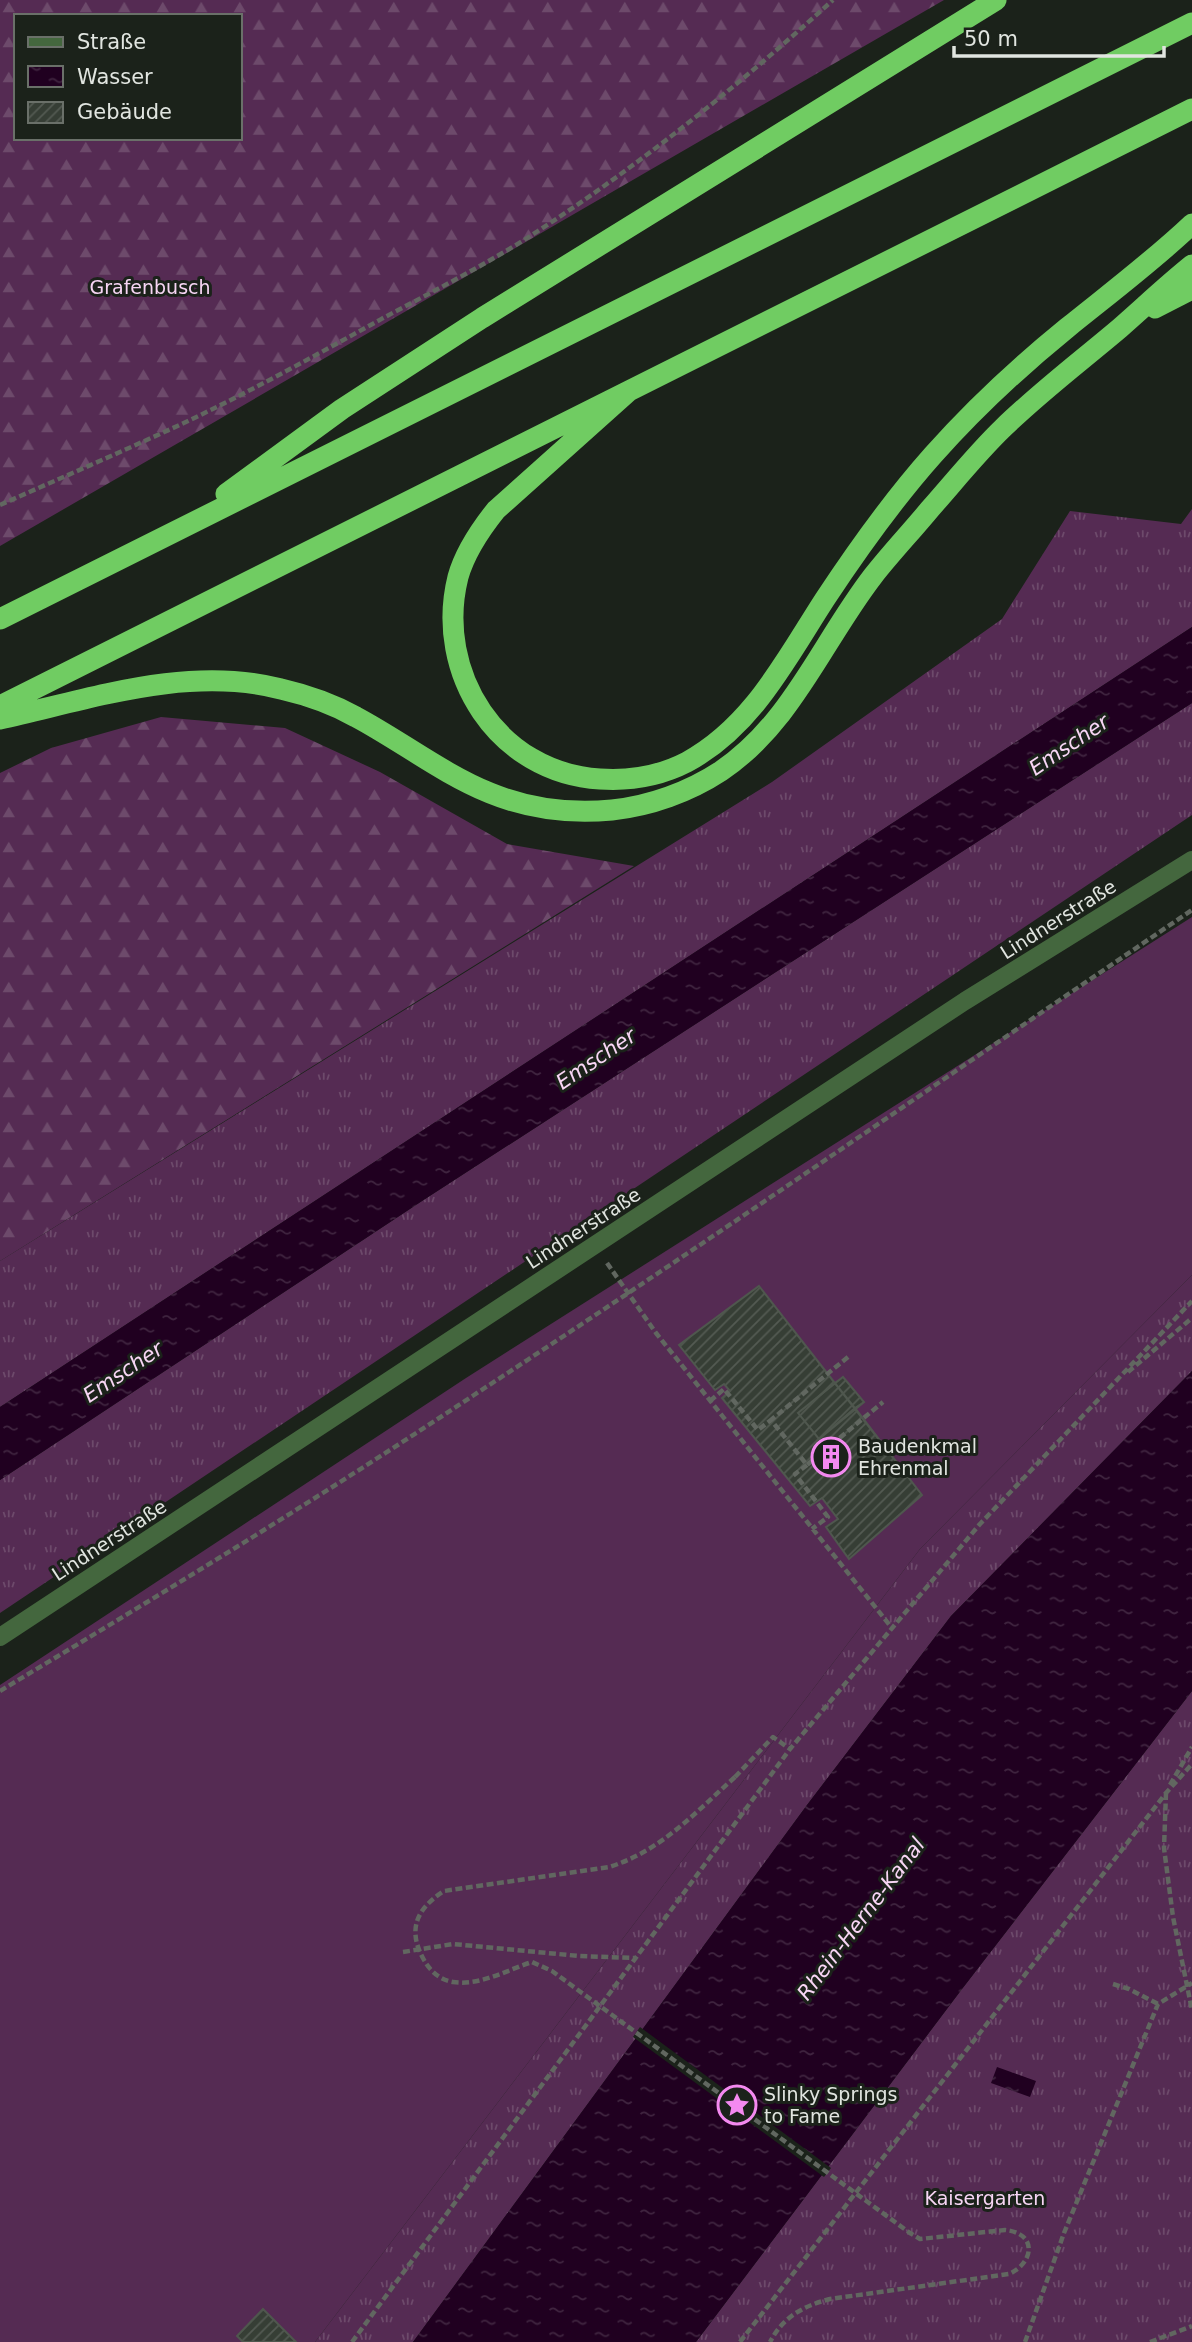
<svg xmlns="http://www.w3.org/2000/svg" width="1192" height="2342" viewBox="0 0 1192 2342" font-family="'DejaVu Sans',sans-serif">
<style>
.grass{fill:url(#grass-tufts)}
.forest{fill:url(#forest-firs);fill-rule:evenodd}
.pitch{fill:#552b53}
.water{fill:url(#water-ripples)}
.pier{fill:#1b221a}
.building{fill:url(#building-hatch);stroke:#4f574e;stroke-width:2}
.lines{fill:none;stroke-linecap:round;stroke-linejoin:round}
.path{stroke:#616760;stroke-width:4.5;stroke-dasharray:7 3.5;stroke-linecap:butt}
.tertiary{stroke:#44673e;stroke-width:18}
.motorway{stroke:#70cc62;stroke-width:21}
.path-bridge{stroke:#616760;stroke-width:4.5;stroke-dasharray:7 3.5;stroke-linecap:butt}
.labels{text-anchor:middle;stroke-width:6;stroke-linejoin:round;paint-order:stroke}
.park-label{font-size:19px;fill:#f7d5f4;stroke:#1b221a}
.street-label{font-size:19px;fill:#e1e5e0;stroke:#1b221a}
.poi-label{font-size:19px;fill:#e1e5e0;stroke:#1b221a;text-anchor:start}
.water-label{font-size:21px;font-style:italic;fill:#f8d6f5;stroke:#1b221a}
</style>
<defs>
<pattern id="grass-tufts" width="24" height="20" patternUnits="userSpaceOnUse" patternTransform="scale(1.75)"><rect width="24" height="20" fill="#552b53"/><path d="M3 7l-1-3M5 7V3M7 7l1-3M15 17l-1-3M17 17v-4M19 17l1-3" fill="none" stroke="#6d4a6b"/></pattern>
<pattern id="forest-firs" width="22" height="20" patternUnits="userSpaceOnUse" patternTransform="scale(1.75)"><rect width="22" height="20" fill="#552b53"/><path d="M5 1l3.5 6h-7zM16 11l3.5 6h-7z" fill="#6d4a6b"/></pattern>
<pattern id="water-ripples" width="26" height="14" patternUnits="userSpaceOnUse" patternTransform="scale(1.75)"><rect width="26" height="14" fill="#200020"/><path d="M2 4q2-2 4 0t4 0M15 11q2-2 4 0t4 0" fill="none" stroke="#402540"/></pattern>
<pattern id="building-hatch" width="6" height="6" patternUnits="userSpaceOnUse" patternTransform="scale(1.75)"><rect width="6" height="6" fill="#363e35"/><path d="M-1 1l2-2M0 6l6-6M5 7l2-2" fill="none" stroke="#535a52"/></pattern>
</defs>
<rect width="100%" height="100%" fill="#1b221a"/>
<!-- grass -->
<path class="grass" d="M1192,509V627L0,1407V1261L772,782L1002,619L1070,511L1181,524Z
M1192,703V815L0,1613V1480L422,1201Z
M1192,1275V1371L951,1616L807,1805L413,2342H315L920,1549Z
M1192,1691V2342H696L962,1989Z"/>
<!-- forest -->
<path class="forest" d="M0,0H944L0,546ZM16,16H240V138H16Z
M161,717L285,728L380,772L507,844L634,866L0,1261V773L51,748Z"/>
<!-- pitch -->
<path class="pitch" d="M1192,917V1275L920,1549L315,2342H0V1685L466,1378Z"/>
<!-- water -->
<path class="water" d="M1192,627V703L422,1201L0,1480V1407Z
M1192,1371V1691L962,1989L696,2342H413L807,1805L951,1616Z
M997,2067L1036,2081L1030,2097L991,2083Z"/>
<!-- pier -->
<path class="pier" d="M640,2027L831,2168L824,2177L633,2037Z"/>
<!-- building -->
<path class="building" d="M759,1286L835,1383L798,1413L819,1439L855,1408L922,1495L849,1559L826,1527L838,1519L822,1498L810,1506L722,1398L730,1391L724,1384L715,1390L679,1345Z
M759,1286L922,1495L849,1559L826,1527L838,1519L822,1498L810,1506L722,1398L730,1391L724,1384L715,1390L679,1345Z
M843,1377L864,1402L855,1408L835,1383Z
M843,1377L864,1402L819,1439L798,1413Z
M263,2309L296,2342H243L237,2336Z"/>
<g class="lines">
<!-- path -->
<path class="path" d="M0,505C63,477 126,450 188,421C255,389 320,353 385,317C432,292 479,268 524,240C634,170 737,87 833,0
M607,1263L656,1333L892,1628
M848,1357L771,1420L807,1465L883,1402
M1128,1372L1192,1318
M710,1401L724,1389L758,1430L771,1420
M807,1465L795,1474L828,1517L812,1529
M0,1691C160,1595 319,1498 474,1395C716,1237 953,1072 1192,910
M735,1777L773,1737L790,1749
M1170,1785L1192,1747
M1166,1793L1164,1848L1173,1917L1192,2010
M403,1952L453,1944L579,1956L635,1958
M1113,1984L1129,1989L1158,2004
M352,2342L790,1749L980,1524L1192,1301
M740,2342L1166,1793L1192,1764
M1025,2342L1064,2233L1158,2004L1192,1983
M1150,2342L1192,2326"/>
<!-- tertiary -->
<path class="tertiary" d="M0,1637L965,1001L1192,860"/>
<!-- motorway -->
<path class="motorway" d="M1155,308L1192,289
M629,391L496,510C480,530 465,552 458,577C434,673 498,773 600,779C630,781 660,776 687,762C753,726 786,659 825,599C858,549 893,500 933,455C974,409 1019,367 1067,328C1109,294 1153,261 1192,224
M226,494L342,409L482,318L996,0
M0,619L1192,23
M0,706L1192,109
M0,719C91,699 188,665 281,689C307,695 333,704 356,717C401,741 443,774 490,793C529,809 570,814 612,810C650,806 689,792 721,771C792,723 822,642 873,576C891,553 911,532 930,509C954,482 977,453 1003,428C1040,392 1081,361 1120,328C1144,307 1167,285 1192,265"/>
<!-- path-bridge -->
<path class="path-bridge" d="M735,1777C696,1812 661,1851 609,1867L444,1891C416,1909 407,1930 424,1960C430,1971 440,1980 453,1982C480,1986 507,1970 532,1962L552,1971L910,2233L920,2239L1005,2230C1037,2233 1035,2262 1009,2274L830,2299C803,2306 783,2317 770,2342"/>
</g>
<!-- icons -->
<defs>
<symbol id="building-ring" viewBox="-11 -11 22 22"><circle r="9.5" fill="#1b221a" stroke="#f489f0" stroke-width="1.5"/><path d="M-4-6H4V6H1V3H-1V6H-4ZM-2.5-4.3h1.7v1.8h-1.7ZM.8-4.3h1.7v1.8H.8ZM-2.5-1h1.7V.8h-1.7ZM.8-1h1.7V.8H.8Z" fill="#f489f0"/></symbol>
<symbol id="sight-ring" viewBox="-11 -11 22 22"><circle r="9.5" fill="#1b221a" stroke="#f489f0" stroke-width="1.5"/><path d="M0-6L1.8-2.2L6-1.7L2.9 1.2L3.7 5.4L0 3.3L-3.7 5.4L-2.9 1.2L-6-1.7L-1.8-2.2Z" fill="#f489f0"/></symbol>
</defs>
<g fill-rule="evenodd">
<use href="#building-ring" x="809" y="1435" width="44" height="44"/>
<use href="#sight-ring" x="715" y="2083" width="44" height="44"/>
</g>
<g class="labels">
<!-- park labels -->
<g class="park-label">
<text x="150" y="294">Grafenbusch</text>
<text x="985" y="2205">Kaisergarten</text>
</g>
<!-- street labels -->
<g class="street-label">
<text transform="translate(1058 919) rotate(-32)" y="7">Lindnerstraße</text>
<text transform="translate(583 1228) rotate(-33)" y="7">Lindnerstraße</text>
<text transform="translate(109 1540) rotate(-33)" y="7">Lindnerstraße</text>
</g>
<!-- poi labels -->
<g class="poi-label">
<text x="858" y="1453">Baudenkmal<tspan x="858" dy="22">Ehrenmal</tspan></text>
<text x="764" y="2101">Slinky Springs<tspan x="764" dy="22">to Fame</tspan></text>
</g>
<!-- water labels -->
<g class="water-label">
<text transform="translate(1069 745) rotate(-34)" y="7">Emscher</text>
<text transform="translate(596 1059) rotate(-34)" y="7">Emscher</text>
<text transform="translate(123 1372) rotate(-34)" y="7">Emscher</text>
<text transform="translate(861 1919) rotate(-53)" y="7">Rhein-Herne-Kanal</text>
</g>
</g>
<!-- legend -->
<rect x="14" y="14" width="228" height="126" fill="#1b221a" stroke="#6a7069" stroke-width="2"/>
<rect x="28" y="37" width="35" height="10" fill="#44673e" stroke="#6a7069" stroke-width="2"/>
<text x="77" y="49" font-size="21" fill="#e1e5e0">Straße</text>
<rect x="28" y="66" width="35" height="21" fill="url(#water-ripples)" stroke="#6a7069" stroke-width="2"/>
<text x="77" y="84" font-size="21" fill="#e1e5e0">Wasser</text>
<rect x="28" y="102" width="35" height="21" fill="url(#building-hatch)" stroke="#6a7069" stroke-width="2"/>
<text x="77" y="119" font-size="21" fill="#e1e5e0">Gebäude</text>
<!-- scale -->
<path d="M954 46v10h210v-10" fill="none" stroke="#e1e5e0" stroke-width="3.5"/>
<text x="964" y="46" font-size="21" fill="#e1e5e0" stroke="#1b221a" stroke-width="5" paint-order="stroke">50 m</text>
</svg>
